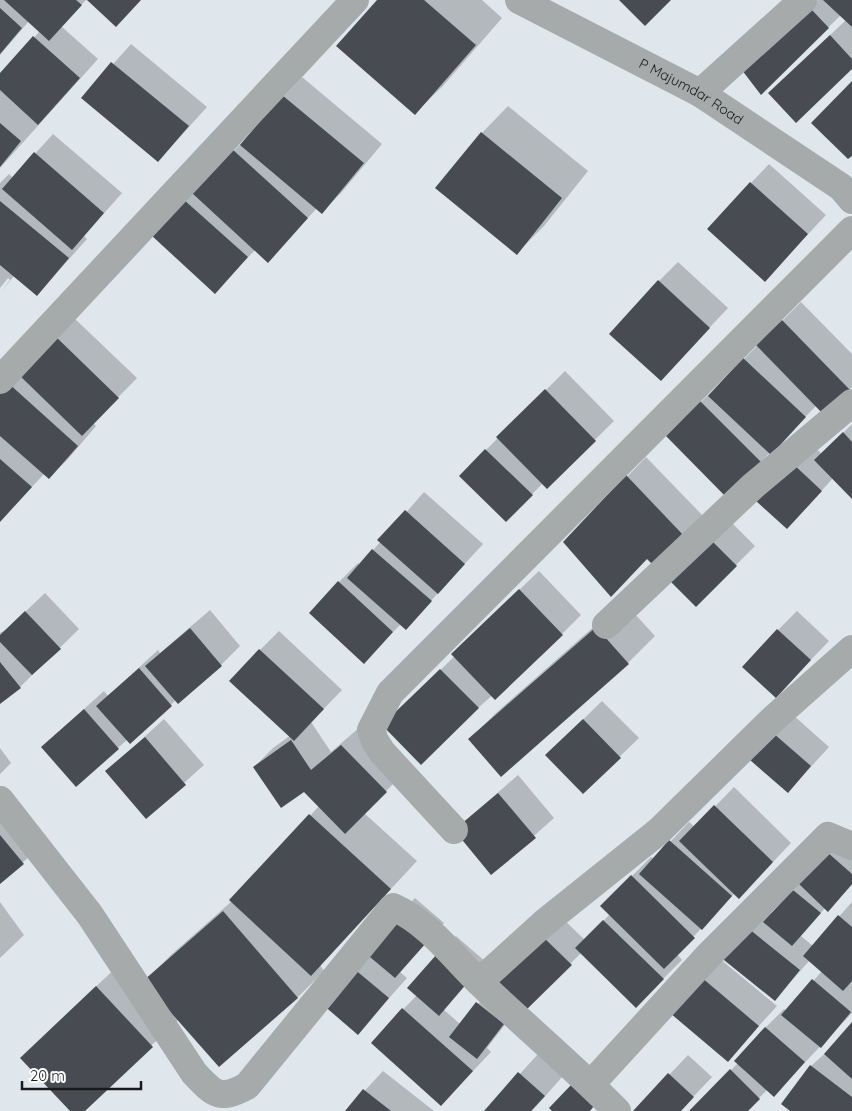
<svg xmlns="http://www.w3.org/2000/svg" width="852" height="1111" viewBox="0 0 852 1111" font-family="Quicksand,sans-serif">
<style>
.shadow{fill:#0003}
.building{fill:#484c52}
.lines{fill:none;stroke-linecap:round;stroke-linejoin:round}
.minor{stroke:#a6aaab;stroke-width:28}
.tertiary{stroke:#a6aaab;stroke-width:28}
.labels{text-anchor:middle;stroke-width:5;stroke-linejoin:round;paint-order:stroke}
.street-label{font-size:14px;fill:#181b1d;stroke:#fff}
</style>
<rect width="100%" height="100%" fill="#dfe7ec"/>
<!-- shadow -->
<path class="shadow" d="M0,0H86L61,26L98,59L0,168V75L40,31L29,21L0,55Z
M378,0H482L502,18L442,87L415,113Z
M818,0H852V67L789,74L846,20L841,15L761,93L756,42Z
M131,44L207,107L158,161L83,98Z
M302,77L382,144L341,193L322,212L317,208L268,261L256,249L215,292L153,235L252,132Z
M508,106L588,171L544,226L517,253L482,133Z
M53,134L122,193L84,236L87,239L37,295L14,276L0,293L10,280L8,278L0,288V183L9,174L13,178Z
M769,164L826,215L765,280L751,183Z
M678,262L728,308L661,379L659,281Z
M801,302L852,354V387L824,414L816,406L727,496L667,436Z
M72,316L137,378L93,423L96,426L68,459L49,478L44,474L0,521V392Z
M565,371L614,421L547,487L543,483L506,521L460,476Z
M852,424V497L833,478L806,508L758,501L811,444L822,454Z
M646,457L704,517L655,565L648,558L565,542Z
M424,492L483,544L406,628L401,624L382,643L339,582L358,563L360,565Z
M729,520L755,546L696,605L670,579Z
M539,571L581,615L562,634L478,708L403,706L455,656L472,635Z
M45,593L79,629L20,687L0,703V633L7,629Z
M623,601L655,636L628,663L501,775L470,739L497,712Z
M210,610L240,646L221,665L178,702L176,700L130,742L128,739L76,785L42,747L104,691L108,696L158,650L160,653Z
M797,611L829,641L776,696L778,630Z
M279,631L342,690L311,722L331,752L360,727L405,772L364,813L417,861L320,965L324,971L298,997L219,1066L179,1019L83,1111H72L48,1032L123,961L144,982L172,954L232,901L319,806L304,791L254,767L273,748L291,735L260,650Z
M602,701L639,738L583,792L566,736Z
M793,715L829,747L788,792L752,759Z
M164,719L204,765L146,817L107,771Z
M0,748L11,763L0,774Z
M518,775L554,818L491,874L455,830Z
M734,787L791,843L758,878L735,893L677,954L682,960L636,1006L581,953L524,1010L496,982L561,917L585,940L610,914L602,906L651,857L654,859L689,822L695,827Z
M0,793L42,845L0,883Z
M852,838V885L828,910L825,908L801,936L813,946L852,902V1013L774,1095L768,1089L746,1111H691L738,1063L765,1028L784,1009L787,1011L822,971L810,960L775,999L721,956L764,907L773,914L827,852Z
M415,898L444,923L400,972L407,978L358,1033L324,1004L396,917Z
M0,902L24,935L0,958Z
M456,936L486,962L443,1009L460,1024L487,994L513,1014L487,1048L491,1052L441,1105L372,1042L417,995L437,955Z
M720,959L777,1006L728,1060L671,1012Z
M852,1023V1111H792L811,1066L831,1048Z
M538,1054L563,1076L532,1111H486Z
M688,1055L712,1077L680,1111H635Z
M383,1071L434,1111H346Z"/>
<!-- building -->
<path class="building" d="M4,0H76L82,5L49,41Z
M87,0H141L116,27Z
M377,0H424L476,45L415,115L336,46Z
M619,0H671L645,26Z
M823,0H852V27Z
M0,8L22,28L0,54Z
M811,9L829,28L761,95L735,61Z
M830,35L852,59V69L796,123L768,93Z
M33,36L80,78L38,125L0,90V73Z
M111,62L189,126L158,162L81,98Z
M852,81V156L848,159L811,123Z
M282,95L364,163L322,214L240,145Z
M0,123L21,141L0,167Z
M481,132L562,198L517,255L435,188Z
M232,149L308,218L268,263L192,193Z
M34,152L104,213L72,250L2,189Z
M750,182L808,234L765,282L707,229Z
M183,199L248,257L215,294L151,235Z
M0,201L69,258L37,296L0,265Z
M658,280L710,328L661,381L609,334Z
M782,320L850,390L824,415L756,345Z
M53,334L119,398L82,436L16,372Z
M743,358L806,417L771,455L708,396Z
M7,382L78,446L49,479L0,436V390Z
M545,389L596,441L547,489L496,437Z
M700,401L762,463L727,498L666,436Z
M843,432L852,442V499L814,460Z
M485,449L533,495L506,522L459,476Z
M0,459L32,487L0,522Z
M791,462L822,491L787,529L756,501Z
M626,475L685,537L655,567L647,559L611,597L563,542Z
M405,510L465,564L438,594L377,540Z
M709,538L737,566L696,607L668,579Z
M372,549L432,601L406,630L347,578Z
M338,581L393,632L364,664L309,613Z
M519,589L563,635L495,700L451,654Z
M25,611L61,649L32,675L0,642V635Z
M596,627L629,664L501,777L468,739Z
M190,628L222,666L178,704L145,666Z
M777,629L811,660L776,698L742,667Z
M259,649L324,709L294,741L229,681Z
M0,662L21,688L0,704Z
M139,668L172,706L130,744L96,706Z
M440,669L479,708L421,765L382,725Z
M84,709L119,749L76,787L41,747Z
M583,719L621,758L583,794L545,755Z
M773,733L811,766L788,793L750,760Z
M145,737L186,785L146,819L105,771Z
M291,740L311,770L341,745L387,792L345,834L304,792L281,808L253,767Z
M498,793L536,838L491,875L454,830Z
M714,805L773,862L739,899L679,841Z
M309,814L391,889L311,976L229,900Z
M0,835L24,864L0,884Z
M669,840L732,896L702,930L639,874Z
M826,851L852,874V884L828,912L798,883Z
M631,875L695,938L664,969L600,906Z
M793,890L821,913L792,946L763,922Z
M223,911L298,998L219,1067L143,981Z
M838,915L852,927V981L843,991L803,956Z
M395,916L426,943L395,978L364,952Z
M603,920L664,979L636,1008L575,948Z
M744,925L800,970L775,1001L719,956Z
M541,935L572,965L524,1012L494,982Z
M437,954L468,982L439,1016L407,988Z
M353,968L389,998L358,1035L322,1004Z
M701,977L759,1026L728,1062L670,1013Z
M812,979L851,1012L821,1048L781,1015Z
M96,986L153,1047L85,1111H70L20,1058Z
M476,1002L504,1024L477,1059L449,1037Z
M402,1008L473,1071L441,1106L371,1043Z
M852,1022V1079L824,1054Z
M765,1027L805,1062L774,1097L734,1061Z
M810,1065L852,1097V1111H790L781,1104Z
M730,1069L760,1099L748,1111H689Z
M518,1072L545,1096L531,1111H484Z
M668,1073L694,1097L681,1111H633Z
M571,1085L594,1106L590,1111H552L549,1108Z
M363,1089L391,1111H345Z"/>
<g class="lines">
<!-- minor -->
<path class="minor" d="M700,93L803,0
M0,380L355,0
M606,625L753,486L852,403
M0,800L90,915L194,1073C214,1094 219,1101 247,1086L393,907C429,923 453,957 481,984C526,1027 574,1067 617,1111
M454,830L382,752L375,741L371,730L390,693L852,230
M479,982L544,923L659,831L772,720L852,649
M591,1084L708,956L828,836L852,846"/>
<!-- tertiary -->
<path class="tertiary" id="s1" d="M519,0L700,93L841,187L852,200"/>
</g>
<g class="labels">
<!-- street labels -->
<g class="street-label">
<text dy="5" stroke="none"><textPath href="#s1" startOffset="195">P Majumdar Road</textPath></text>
</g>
</g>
<!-- scale -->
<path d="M22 1081v8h119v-8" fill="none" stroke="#181b1d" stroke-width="2.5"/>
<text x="30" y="1081" font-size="15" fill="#181b1d" stroke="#ffffff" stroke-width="4" paint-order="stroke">20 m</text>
</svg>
